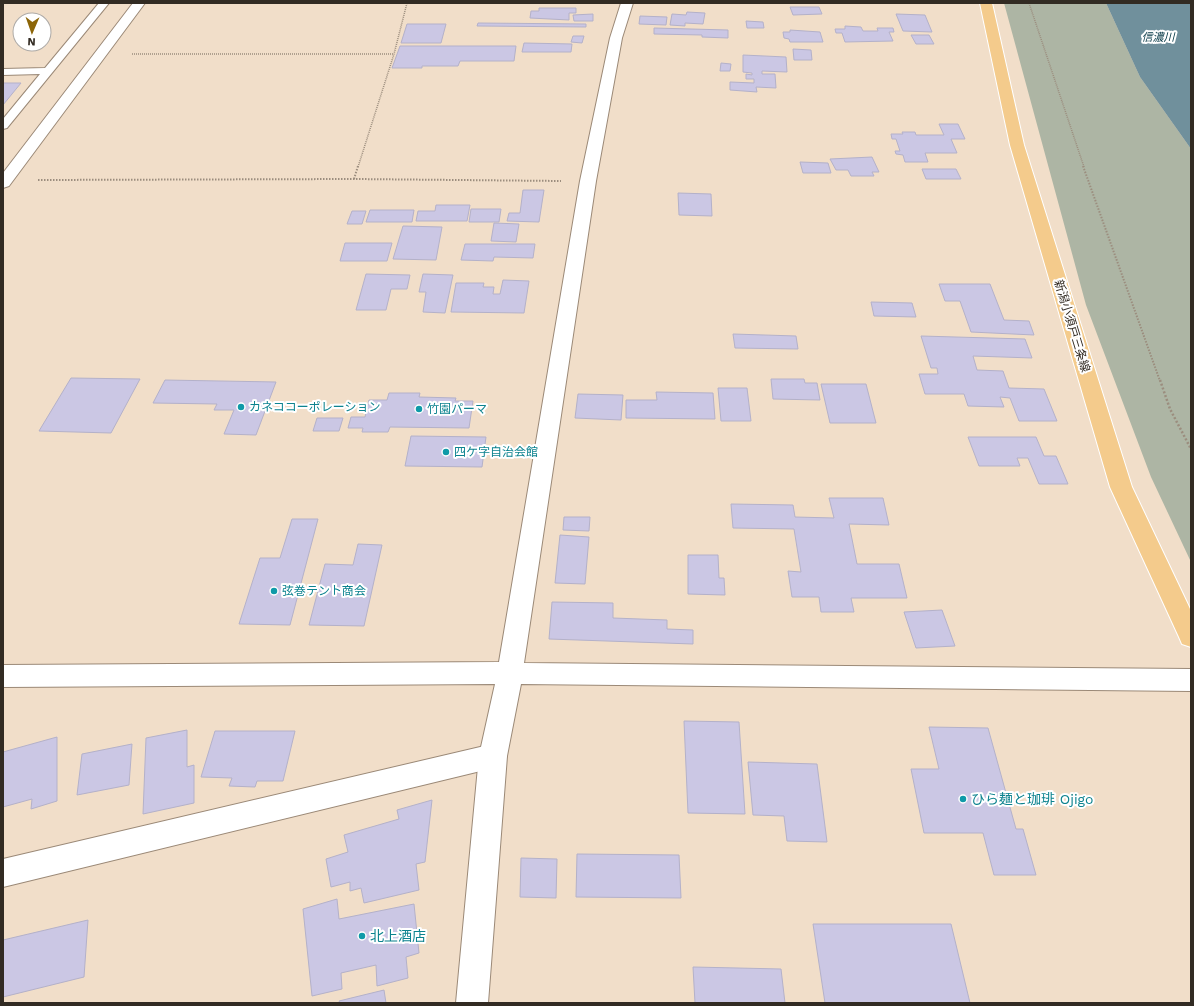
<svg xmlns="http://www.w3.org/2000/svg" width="1194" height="1006" viewBox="0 0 1194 1006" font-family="'Work Sans','Noto Sans JP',sans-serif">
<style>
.green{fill:#adb5a4}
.water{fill:#70909c}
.building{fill:#cbc7e4;stroke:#b4b1c9}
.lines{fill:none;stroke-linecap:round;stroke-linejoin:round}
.service-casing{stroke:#9b8977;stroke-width:2}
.minor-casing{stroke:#9b8977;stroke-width:2}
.tertiary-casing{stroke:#9b8977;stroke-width:2}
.primary-casing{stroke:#fff;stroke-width:2}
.path-far2{stroke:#9b8d7e;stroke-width:1.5;stroke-dasharray:1 1;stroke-linecap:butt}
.path-far1{stroke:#9b8d7e;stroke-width:2;stroke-dasharray:1.5 1.5;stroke-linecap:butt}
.path{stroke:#9b8d7e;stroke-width:2.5;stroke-dasharray:2 2;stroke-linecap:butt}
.service{fill:#fff;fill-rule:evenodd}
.minor{fill:#fff;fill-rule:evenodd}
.tertiary{fill:#fff;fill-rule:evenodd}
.primary{fill:#f4cb8c;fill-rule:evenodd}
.culture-dot{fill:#0f9aa8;stroke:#fff;stroke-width:1.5}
.labels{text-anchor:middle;stroke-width:4;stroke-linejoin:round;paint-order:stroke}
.far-water-label{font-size:11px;font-style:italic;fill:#003442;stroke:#fff}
.street-label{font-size:12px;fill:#322b23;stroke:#fff}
.culture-label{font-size:12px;fill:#0d838f;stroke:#fff;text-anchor:start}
.near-culture-label{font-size:14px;fill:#0d838f;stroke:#fff;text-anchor:start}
</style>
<rect width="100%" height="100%" fill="#f1dec9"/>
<!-- green -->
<path class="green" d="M1004,3H1106L1140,77L1191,149V562L1151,477L1086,305Z"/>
<!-- water -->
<path class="water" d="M1106,3H1191V149L1140,77Z"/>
<!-- building -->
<path class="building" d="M790,7H819L822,14L793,15Z
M539,8H576V13H569V20L530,18L531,11H539Z
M687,12L705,13L703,24L685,23V26L670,25L672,14L686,15Z
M593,14V21H574L573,15Z
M896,14L925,15L932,32L903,31Z
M640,16L667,17L666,25L639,24Z
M746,21L763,22L764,28H747Z
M478,23L586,24V27L477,26Z
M407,24H446L441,43H401Z
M845,26L861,27L863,31H878L877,28H893L894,32H889L893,41L845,42L842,33H836L835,29H845Z
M654,28L728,30V38L702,37V35L654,34Z
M790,30L820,32L823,42H790L789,39L784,38L783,32H790Z
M911,35H929L934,44H916Z
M573,36H584L582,43L571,42Z
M524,43L572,44L571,52H522Z
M400,46H516L514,61H460L458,66H422V68H392Z
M793,49L811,50L812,60H794Z
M743,55L786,57L787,72L762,71V74H775L776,88L756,87L757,92L730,90V82L754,83V79H746V74L752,75V73L743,72Z
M721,63L731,64L730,71H720Z
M3,83H21L3,105Z
M939,124H958L965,139H951L957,153H925L928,162H905L903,155L896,154L895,151H900L896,139H892L891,134H903L902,132H915L916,135H944Z
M872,157L879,172H872L874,176H851L848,170H836L830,159Z
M800,162L828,163L831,173H803Z
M922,169H956L961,179H926Z
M523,190H544L539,222L507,221L509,213H520Z
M678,193L711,194L712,216L679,215Z
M436,205H470L467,221H416L418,211H435Z
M471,209H501L499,222H469Z
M370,210H414L412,222H366Z
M352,211H366L362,224H347Z
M494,223L519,224L516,242L491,241Z
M403,226L442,227L436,260L393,259Z
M345,243H392L387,261H340Z
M465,244H535L533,258L494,257L493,261L461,260Z
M366,274L410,275L407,289H391L386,310H356Z
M423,274L453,275L445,313L423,312L426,292H419Z
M503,280L529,281L524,313L451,312L456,283H484L483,287H494L493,294H500Z
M939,284H990L1004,320L1029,321L1034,335L971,332L960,301H945Z
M871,302L912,303L916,317L874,316Z
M733,334L796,336L798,349L735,348Z
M921,336L1025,339L1032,358L973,356L977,370L1003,371L1009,388L1044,389L1057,421H1019L1010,398L1000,397L1004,407L968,406L964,394H925L919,374H938L937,368H931Z
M71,378L140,379L111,433L39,431Z
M771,379H804L805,383H817L820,400L773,399Z
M165,380L276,382L256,435L224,434L234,410H214L217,404L153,403Z
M821,384H866L876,423H830Z
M718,388H747L751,421H721Z
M656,392L713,393L715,419L626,418V400H657Z
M389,393H420L419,397L456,398L455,401H473L469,428L390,427L388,432H362L363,428H348L351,417H365L369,400H387Z
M578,394L623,395L621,420L575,418Z
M317,418H343L339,431H313Z
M411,436L486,437L482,467L405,466Z
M968,437H1036L1044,456H1056L1068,484H1039L1028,458H1017L1020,466H979Z
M829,498H883L889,525L849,524L857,564H899L907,598H851L854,612H821L819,597H792L788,571L801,572L794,529L733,528L731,504L793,505L795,517L834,518Z
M564,517H590L589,531L563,530Z
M292,519H318L290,625L239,624L260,558H280Z
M560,535L589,537L585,584L555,583Z
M358,544L382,545L364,626L309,625L325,564L353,565Z
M688,555H718L719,578H724L725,595L688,594Z
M552,602L613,603V618L667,620V629L693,630V644L549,639Z
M942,610L955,646L916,648L904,612Z
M684,721L739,722L745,814L688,813Z
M929,727L988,728L1016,829H1023L1036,875H994L983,833H924L911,769H939Z
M187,730V767L194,765V803L143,814L146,738Z
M215,731H295L283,781H257L255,787L229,786L232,778L201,777Z
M57,737V801L31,809L32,799L3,807V752Z
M132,744L129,785L77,795L82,754Z
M748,762L817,764L827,842L787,841L784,816L753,815Z
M432,800L425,862L416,864L419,890L364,903L361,888L350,891V882L331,887L326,859L348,852L344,835L399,819L397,810Z
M577,854L679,855L681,898L576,897Z
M521,858L557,859L556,898L520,897Z
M337,899L339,919L414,904L419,953L406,957L408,978L377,986L376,965L341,973L342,989L312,996L303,909Z
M88,920L84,977L3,997V940Z
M813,924H951L970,1003H825Z
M693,967L781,969L785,1003H695Z
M384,990L386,1003H340L339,1001Z"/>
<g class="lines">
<defs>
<path id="service" d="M99,3H109L7,128L3,129V119L40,74L3,75V69L45,68Z"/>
<path id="minor" d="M133,3H145L9,186L3,188V173Z
M493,744L503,748L507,756L503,764L493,768L3,887V859Z"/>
<path id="tertiary" d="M621,3H633L622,38L596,181L524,663L1191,669V691L521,684L507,756L488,1003H456L479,756L495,684L3,687V665L499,662L580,181L610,38Z"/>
<path id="primary" d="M980,3H992L1024,145L1132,487L1191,611V647L1182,644L1179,637L1110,487L1010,145Z"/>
</defs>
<!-- service casing -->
<use href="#service" class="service-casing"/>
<!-- minor casing -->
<use href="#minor" class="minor-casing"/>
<!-- tertiary casing -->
<use href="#tertiary" class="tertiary-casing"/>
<!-- primary casing -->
<use href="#primary" class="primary-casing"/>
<!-- path-far2 -->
<path class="path-far2" d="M1029,3L1084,167
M132,54H394
M358,167L394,54L407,3"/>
<!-- path-far1 -->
<path class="path-far1" d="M1083,166L1160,381
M354,179L358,166
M38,180L354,179L561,181"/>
<!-- path -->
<path class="path" d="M1160,380L1170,409L1191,449"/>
<!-- service -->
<use href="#service" class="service"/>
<!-- minor -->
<use href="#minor" class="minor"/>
<!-- tertiary -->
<use href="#tertiary" class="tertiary"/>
<!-- primary -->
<use href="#primary" class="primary"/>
</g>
<!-- markers -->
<g class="culture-dot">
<circle cx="241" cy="407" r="4"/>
<circle cx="419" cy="409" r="4"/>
<circle cx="446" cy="452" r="4"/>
<circle cx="274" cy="591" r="4"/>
<circle cx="963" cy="799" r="4"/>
<circle cx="362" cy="936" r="4"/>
</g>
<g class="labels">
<!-- far-water labels -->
<g class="far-water-label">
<text x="1158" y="41">信濃川</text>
</g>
<!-- street labels -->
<g class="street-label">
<text transform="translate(1072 326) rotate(73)" y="4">新潟小須戸三条線</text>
</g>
<!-- culture labels -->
<g class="culture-label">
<text x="249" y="411">カネココーポレーション</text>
<text x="427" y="413">竹園パーマ</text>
<text x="454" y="456">四ケ字自治会館</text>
<text x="282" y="595">弦巻テント商会</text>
</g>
<!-- near-culture labels -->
<g class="near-culture-label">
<text x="971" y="804">ひら麺と珈琲 Ojigo</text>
<text x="370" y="941">北上酒店</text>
</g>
</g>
<!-- border -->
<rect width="1194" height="1006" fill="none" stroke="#322b23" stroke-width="8"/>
<!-- north arrow -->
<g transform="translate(32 32) rotate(182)"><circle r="19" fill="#ffffff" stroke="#adaaa7"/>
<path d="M0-3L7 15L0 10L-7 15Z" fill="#8c6507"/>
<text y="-6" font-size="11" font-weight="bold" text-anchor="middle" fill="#322b23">N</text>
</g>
</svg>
